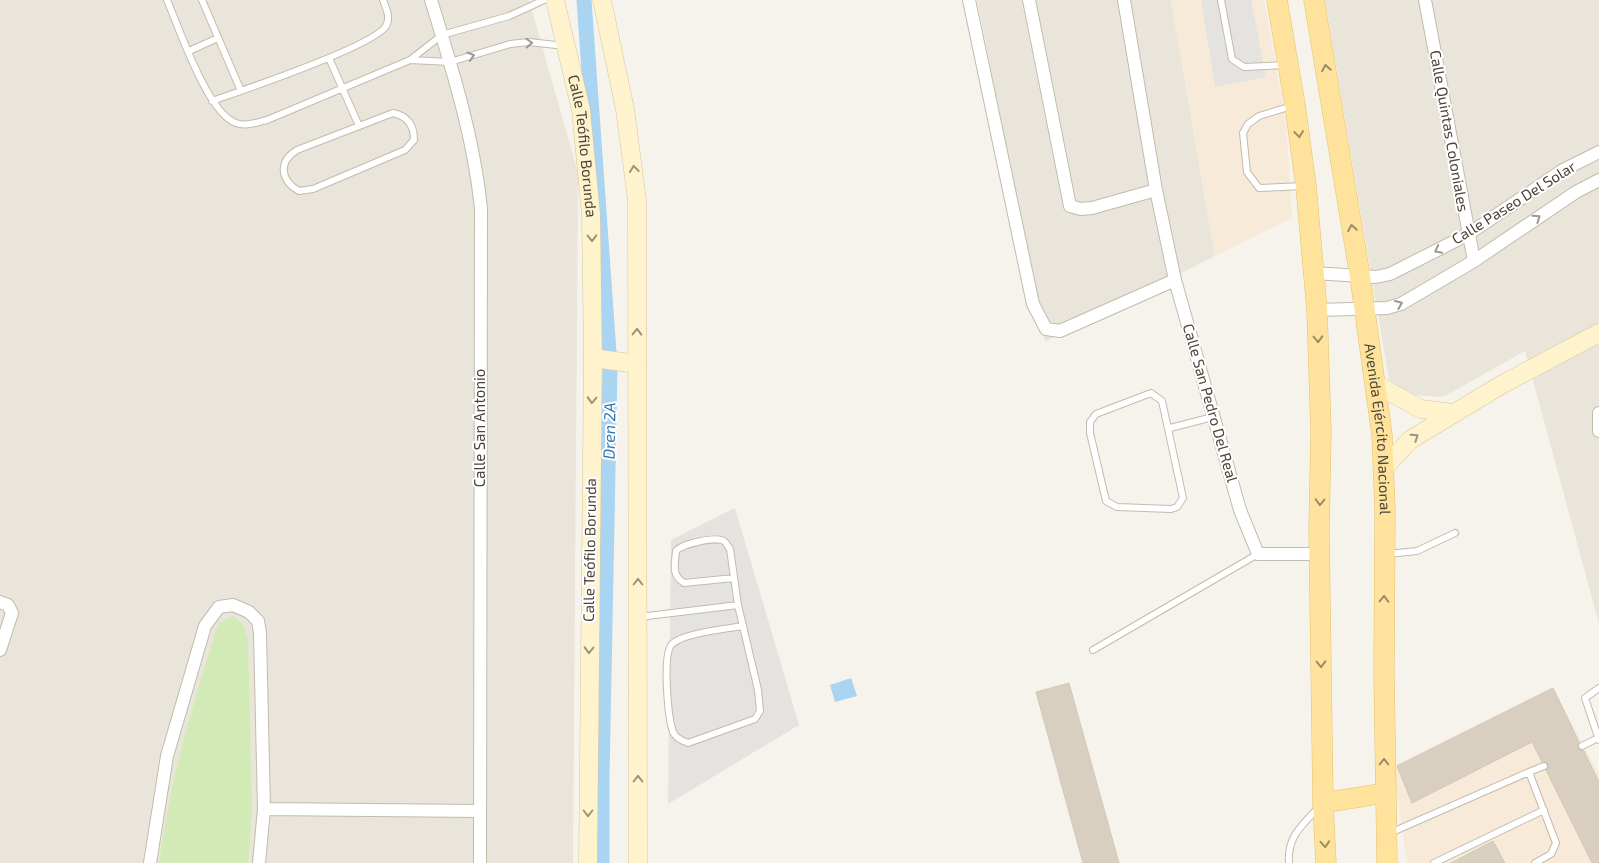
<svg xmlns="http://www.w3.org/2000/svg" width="1599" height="863" viewBox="0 0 1599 863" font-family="'Exo 2',sans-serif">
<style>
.residential{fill:#eae5da}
.commercial{fill:#f7ead8}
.green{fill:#d2eab5}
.parking{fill:#e5e3e0}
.water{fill:#a9d4f2}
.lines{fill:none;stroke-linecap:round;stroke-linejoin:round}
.canal{stroke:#a9d4f2;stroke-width:15}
.building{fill:#d8cfc1;stroke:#d3c7b4}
.lane-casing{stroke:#c2bbae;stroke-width:8}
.street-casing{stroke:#c2bbae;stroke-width:14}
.secondary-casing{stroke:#d6c79b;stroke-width:19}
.primary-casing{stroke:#e6c16a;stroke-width:21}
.lane{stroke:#fff;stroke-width:6}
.street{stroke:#fff;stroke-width:12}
.secondary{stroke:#fff3cd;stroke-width:18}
.primary{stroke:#ffe39c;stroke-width:20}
.oneway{stroke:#9c9892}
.oneway2{stroke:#9c8c66}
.oneway3{stroke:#9c937c}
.labels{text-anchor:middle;stroke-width:4;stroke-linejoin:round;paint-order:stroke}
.street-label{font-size:15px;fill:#4b4439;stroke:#fff}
.water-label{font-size:16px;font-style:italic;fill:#2e7ab2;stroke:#fff}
</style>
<rect width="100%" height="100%" fill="#f6f3ec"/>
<!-- residential -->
<path class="residential" d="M0,0H529L578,173L573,863H0Z
M977,0H1171L1215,256L1045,342Z
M1325,0H1599V624L1525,351L1443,397L1409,395L1389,380Z"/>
<!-- commercial -->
<path class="commercial" d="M1171,0H1264L1286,122L1292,218L1215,256Z
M1553,688L1599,774V863H1407L1393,766Z"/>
<!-- green -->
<path class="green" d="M233,616L243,624L248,640L252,810L248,863H159C170,779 193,704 218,624Z"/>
<!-- parking -->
<path class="parking" d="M1201,0H1251L1266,77L1215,87Z
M735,508L799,725L668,804L671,540Z"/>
<!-- water -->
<path class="water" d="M851,678L857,696L835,702L830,685Z"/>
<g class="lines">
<!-- canal -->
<path class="canal" d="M584,0L610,367L602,778V863"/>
</g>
<!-- building -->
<path class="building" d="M1069,683L1119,863H1083L1036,692Z
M1553,688L1579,742L1577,748L1584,751L1599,782V863H1592L1546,770L1548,764L1542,762L1532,742L1412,803L1397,766Z
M1493,841L1505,863H1451Z"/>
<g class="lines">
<defs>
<path id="lane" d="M167,0C179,28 208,114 236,123C246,127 257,122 267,120L410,60L442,35L509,16L544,0
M202,0L241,91
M1221,0L1232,59L1244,67L1285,65
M189,51L218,38
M329,58L359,126
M410,60L450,62L510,44L529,42L565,46
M212,101C241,91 374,46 386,26C391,18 386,8 383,0
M1292,106L1259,116L1248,124L1243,133L1247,172L1259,188L1304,186
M393,113C408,116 414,126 414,140L405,150L313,189L299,191C280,180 278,162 297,150Z
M1151,393L1162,401L1183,498L1177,507L1171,509L1117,507L1106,501L1090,433V422L1096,414Z
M1170,428L1213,417
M1388,554L1417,551L1455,533
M734,578L684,583C671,575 675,564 676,551C682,544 718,535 725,542C726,543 729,548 730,549L738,605L758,690L760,711L755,719L688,743C682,741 676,738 673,732C668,718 662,654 672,644C684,633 726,629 743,626
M639,617L738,605
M1093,650L1258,554
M1599,688L1585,698L1599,740
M1582,746L1598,738
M1529,772L1544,766
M1390,833L1529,772L1556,843L1551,854L1535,863
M1289,863C1287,837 1302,825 1319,807
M1434,863L1544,810"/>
<path id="street" d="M431,0C452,68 474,138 481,209L480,863
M969,0L1033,304L1046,329L1060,331L1175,280
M1029,0L1070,206L1081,209L1092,208L1156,190
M1124,0L1156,190L1175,280L1240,510L1258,554H1320
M1425,0L1474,261
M1314,273L1376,277L1390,274L1467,235L1563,170L1599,152
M1317,310L1387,308L1401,304L1474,261L1576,192L1599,180
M1599,413V431
M0,602L8,605L12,613L0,650
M264,809L480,811
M150,863L167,756L205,626L219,607L233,605L249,612L258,621L260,633L264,809L259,863"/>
<g id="secondary">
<path id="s1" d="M555,0L581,110L591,215L593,358L588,863"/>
<path d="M602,0L625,109L637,200L638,863"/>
<path d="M593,358L637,364"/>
<path d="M1375,384L1421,409L1453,413"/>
<path d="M1383,469L1410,440L1501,385L1599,333"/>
</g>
<g id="primary">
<path d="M1277,0L1295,105L1306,186L1317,310L1321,432L1319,530L1323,803L1326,863"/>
<path id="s2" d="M1314,0L1360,276L1382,435L1385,510L1384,673L1387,863"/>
<path d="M1323,803L1385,793"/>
</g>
</defs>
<!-- lane casing -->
<use href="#lane" class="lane-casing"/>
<!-- street casing -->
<use href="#street" class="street-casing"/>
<!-- secondary casing -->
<use href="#secondary" class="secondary-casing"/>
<!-- primary casing -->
<use href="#primary" class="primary-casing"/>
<!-- lane -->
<use href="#lane" class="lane"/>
<!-- street -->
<use href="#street" class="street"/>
<!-- secondary -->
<use href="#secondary" class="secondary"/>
<!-- primary -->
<use href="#primary" class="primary"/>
</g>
<!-- one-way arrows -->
<defs><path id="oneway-chevron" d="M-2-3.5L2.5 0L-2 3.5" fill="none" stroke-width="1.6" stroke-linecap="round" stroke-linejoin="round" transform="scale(1.25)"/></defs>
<g class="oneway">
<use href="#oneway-chevron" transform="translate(529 43) rotate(-3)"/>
<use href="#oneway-chevron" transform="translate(471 56) rotate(-17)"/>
<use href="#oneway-chevron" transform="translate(1537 218) rotate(-34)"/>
<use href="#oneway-chevron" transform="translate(1438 250) rotate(153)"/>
<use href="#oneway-chevron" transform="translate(1399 304) rotate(-23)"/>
</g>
<g class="oneway2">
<use href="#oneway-chevron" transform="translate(1326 68) rotate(-99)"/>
<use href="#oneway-chevron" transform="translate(1299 134) rotate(83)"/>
<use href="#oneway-chevron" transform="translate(1352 228) rotate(-99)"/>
<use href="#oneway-chevron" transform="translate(1318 339) rotate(88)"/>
<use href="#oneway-chevron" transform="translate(1320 502) rotate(91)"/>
<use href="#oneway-chevron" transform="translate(1384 599) rotate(-89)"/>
<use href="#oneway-chevron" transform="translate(1321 664) rotate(89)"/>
<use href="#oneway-chevron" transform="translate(1384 762) rotate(-90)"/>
<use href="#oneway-chevron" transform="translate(1325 844) rotate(86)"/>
</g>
<g class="oneway3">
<use href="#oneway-chevron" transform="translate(634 169) rotate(-97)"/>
<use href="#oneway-chevron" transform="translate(592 238) rotate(89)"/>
<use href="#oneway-chevron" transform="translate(637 332) rotate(-89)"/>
<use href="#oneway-chevron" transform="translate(592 400) rotate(92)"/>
<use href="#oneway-chevron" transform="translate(1415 437) rotate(-34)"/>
<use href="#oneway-chevron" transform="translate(638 582) rotate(-90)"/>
<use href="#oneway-chevron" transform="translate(589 650) rotate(91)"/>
<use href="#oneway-chevron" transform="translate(638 779) rotate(-90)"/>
<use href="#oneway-chevron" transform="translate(588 813) rotate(90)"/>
</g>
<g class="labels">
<!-- street labels -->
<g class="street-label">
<text transform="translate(1449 131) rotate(80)" y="5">Calle Quintas Coloniales</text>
<text dy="5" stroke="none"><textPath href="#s1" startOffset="149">Calle Teófilo Borunda</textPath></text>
<text transform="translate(1514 203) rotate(-32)" y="5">Calle Paseo Del Solar</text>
<text transform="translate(1210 403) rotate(74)" y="5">Calle San Pedro Del Real</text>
<text transform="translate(480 428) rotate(-90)" y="5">Calle San Antonio</text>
<text dy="5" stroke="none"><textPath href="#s2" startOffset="434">Avenida Ejército Nacional</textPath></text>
<text transform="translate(590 550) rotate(-89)" y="5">Calle Teófilo Borunda</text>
</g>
<!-- water labels -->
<g class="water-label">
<text transform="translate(609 431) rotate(-89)" y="6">Dren 2A</text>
</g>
</g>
</svg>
